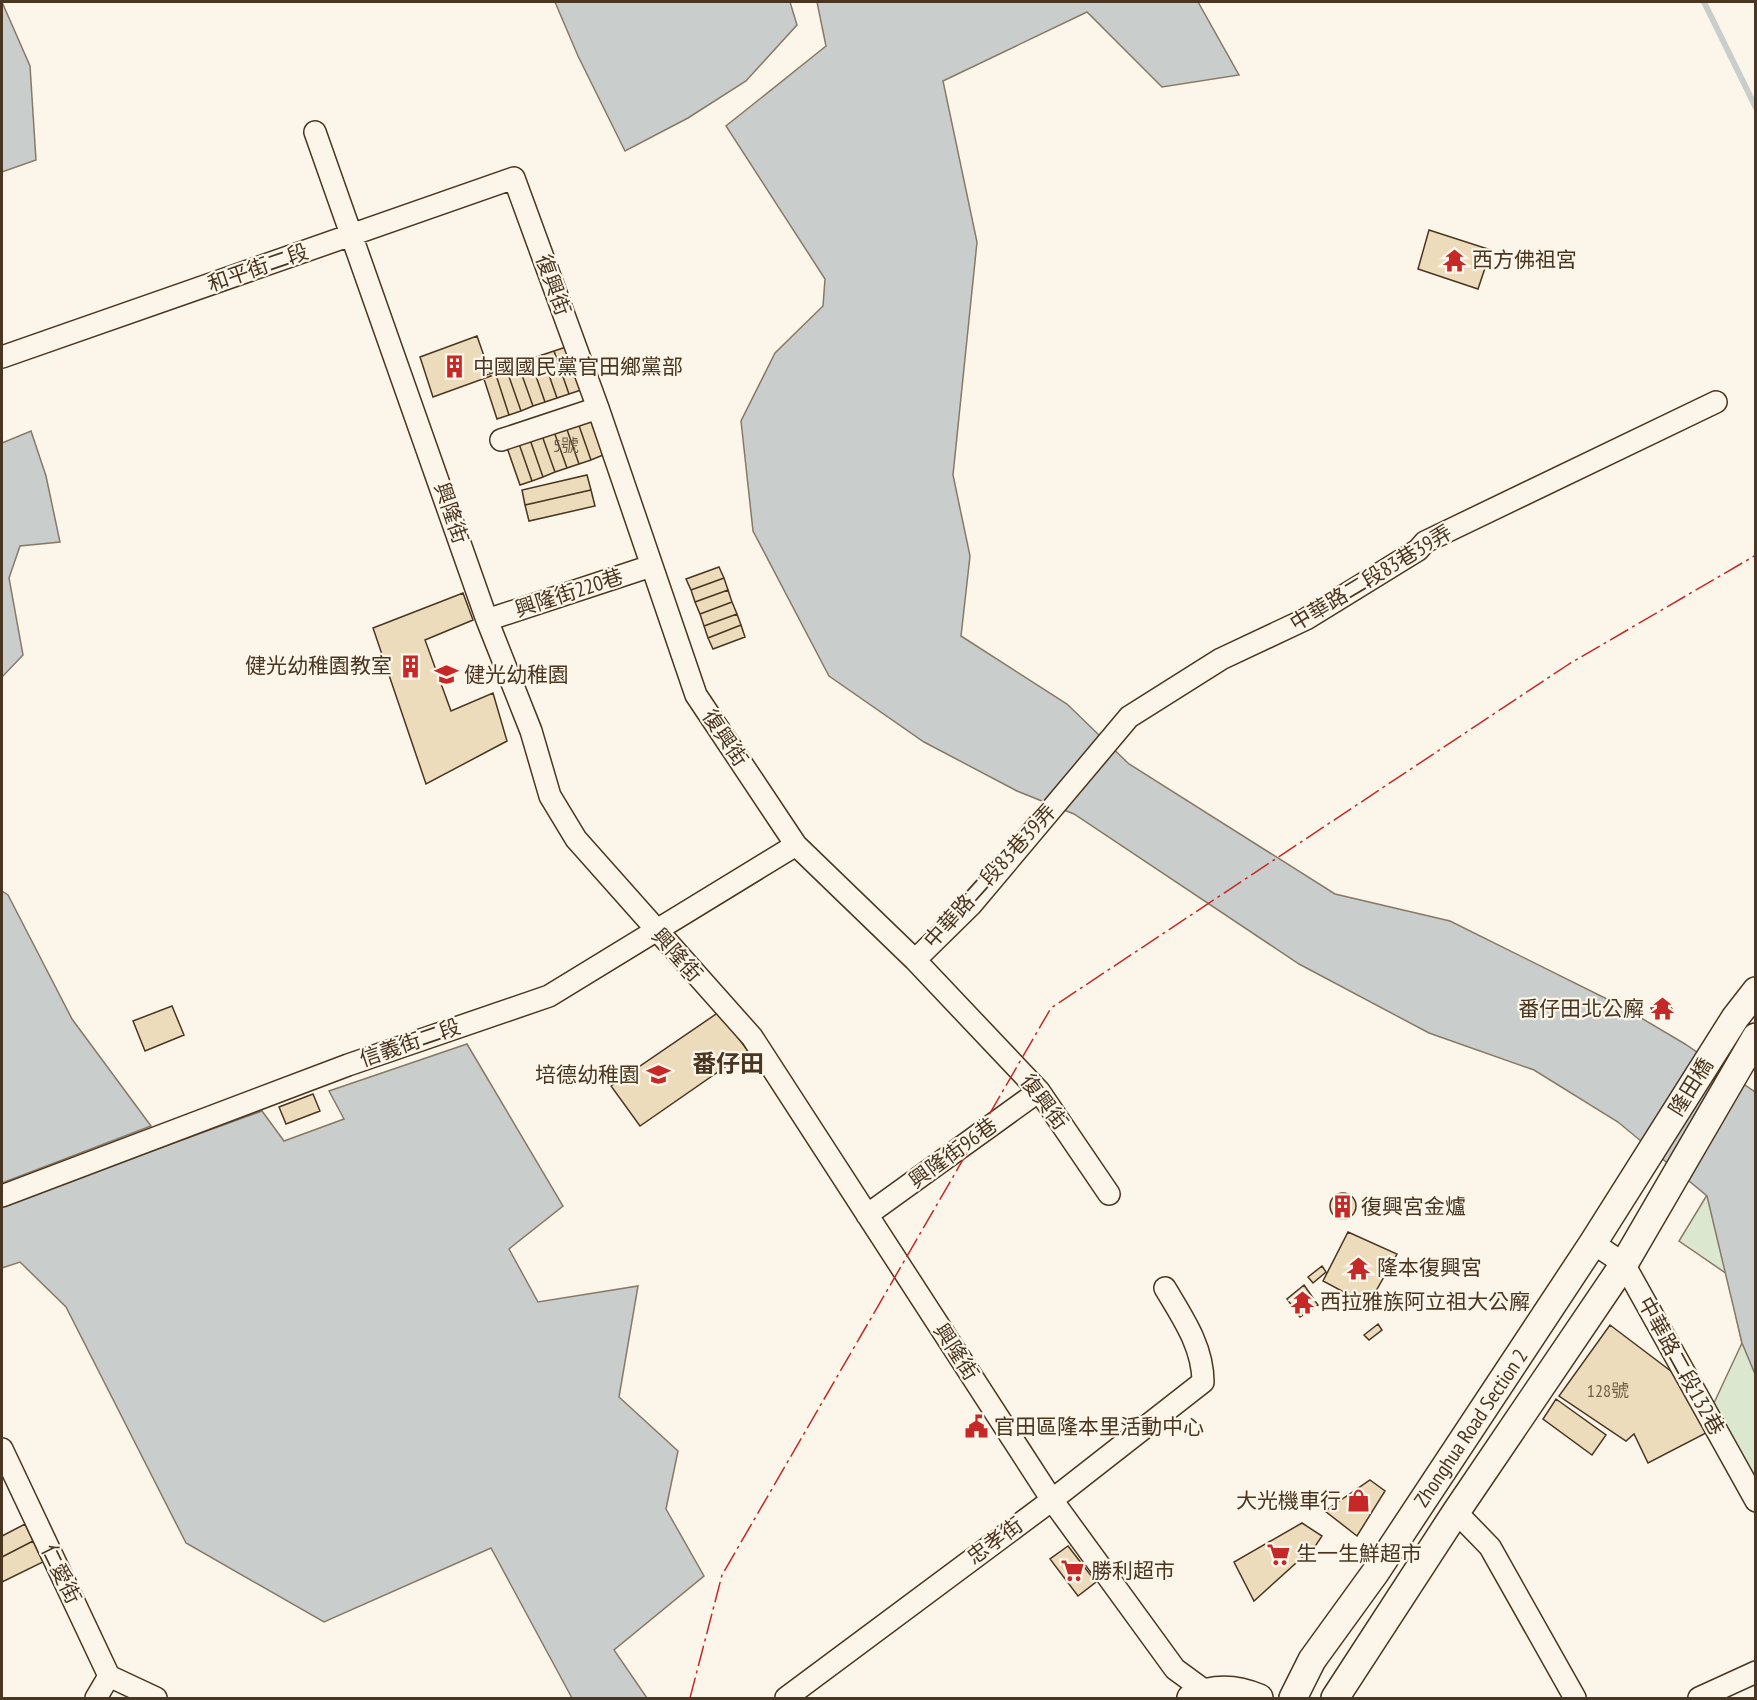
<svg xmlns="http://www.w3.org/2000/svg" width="1757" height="1700" viewBox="0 0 1757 1700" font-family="'PT Sans Narrow','Noto Sans TC',sans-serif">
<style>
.green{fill:#dce7d0;stroke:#887966;stroke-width:1.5}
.water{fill:#c9cecd;stroke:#887966;stroke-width:1.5}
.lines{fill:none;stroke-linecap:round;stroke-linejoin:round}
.stream{stroke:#c9cecd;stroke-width:6}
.building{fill:#ecdcbc;stroke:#4a3520;stroke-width:1.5}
.minor-casing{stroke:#4a3520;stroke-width:24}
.major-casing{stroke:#4a3520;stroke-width:30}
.minor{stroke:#fbf6e9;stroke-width:21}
.major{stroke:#fbf6e9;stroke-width:27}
.power{stroke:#c62828;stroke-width:1.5;stroke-dasharray:21 4.5 3 4.5;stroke-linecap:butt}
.labels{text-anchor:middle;stroke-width:4.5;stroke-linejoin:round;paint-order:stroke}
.number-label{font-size:18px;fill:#725f47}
.poi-label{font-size:21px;fill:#4a3520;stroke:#fbf6e9;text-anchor:start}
.street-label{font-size:21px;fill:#4a3520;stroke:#fbf6e9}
.quarter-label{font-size:24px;font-weight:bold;fill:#4a3520;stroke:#fbf6e9}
</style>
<rect width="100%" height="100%" fill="#fbf6e9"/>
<!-- green -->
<path class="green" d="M1755,1116V1501L1714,1403L1742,1343L1727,1274L1679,1241Z"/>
<!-- water -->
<path class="water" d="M2,2L30,66L36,160L2,172Z
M555,2H790L797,25L746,81L688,118L625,151L578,56Z
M817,2H1198L1239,75L1162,87L1087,12L943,81L977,242L953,475L970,556L961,636L1067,704L1129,764L1335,894L1450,921L1621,1006L1685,1044L1755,1092V1374L1742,1343L1707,1196L1618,1122L1534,1070L1429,1033L1299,964L1074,814L1017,791L924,742L829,676L753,531L741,421L775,353L823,306L825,279L726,126L826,46Z
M31,431L46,476L60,542L20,546L9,578L23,655L2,677V443Z
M2,891L8,895L72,1019L151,1126L2,1183Z
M467,1044L563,1206L509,1249L538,1302L638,1286L619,1397L678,1451L666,1509L704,1576L614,1650L647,1698H572L491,1548L324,1622L186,1543L66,1307L20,1262L2,1268V1205L262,1111L284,1141L344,1119L329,1091Z"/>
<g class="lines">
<!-- stream -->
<path class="stream" d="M1704,2L1756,108"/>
</g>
<!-- building -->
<path class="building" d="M1429,230L1491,250L1478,289L1418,269Z
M477,336L491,376L433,397L420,357Z
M566,347L581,390L569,394L554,351Z
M554,351L569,394L557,398L542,355Z
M542,355L557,398L545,402L530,359Z
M530,359L545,402L533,406L518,364Z
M518,364L533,406L521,411L506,368Z
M506,368L521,411L509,415L495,372Z
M495,372L509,415L497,419L483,376Z
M588,413L603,455L591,460L576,417Z
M576,417L591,460L579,464L564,421Z
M564,421L579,464L567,468L552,426Z
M552,426L567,468L555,472L540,430Z
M540,430L555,472L543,477L528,434Z
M528,434L543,477L532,481L517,438Z
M517,438L532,481L520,485L505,442Z
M587,475L591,490L525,505L522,490Z
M591,490L595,506L529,521L525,505Z
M719,567L724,578L691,590L686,579Z
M724,578L728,590L695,602L691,590Z
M728,590L732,602L700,614L695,602Z
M463,593L473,620L425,640L451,711L493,693L507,741L426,784L373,628Z
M732,602L737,614L704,626L700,614Z
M737,614L741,625L708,638L704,626Z
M741,625L745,637L713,649L708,638Z
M1668,1001L1673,1011L1656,1018L1651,1008Z
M172,1006L184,1035L145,1051L133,1021Z
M719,1012L748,1051L640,1126L611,1086Z
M313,1094L320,1111L286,1124L279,1107Z
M1330 1206a13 13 0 1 1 26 0a13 13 0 1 1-26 0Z
M1348,1232L1397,1254L1368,1305L1323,1281Z
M1322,1266L1326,1272L1313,1283L1308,1277Z
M1304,1285L1318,1305L1300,1317L1287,1299Z
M1378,1324L1382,1330L1369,1340L1364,1335Z
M1610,1325L1676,1375L1706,1433L1648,1463L1634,1434L1626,1441L1559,1396Z
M1556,1399L1606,1435L1592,1455L1543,1419Z
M1370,1480L1385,1491L1357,1536L1325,1511Z
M1302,1523L1322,1536L1316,1545L1254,1601L1234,1562Z
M25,1524L33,1541L2,1557V1536Z
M33,1541L43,1562L2,1582V1557Z
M1068,1546L1096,1582L1078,1596L1050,1559Z"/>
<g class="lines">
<defs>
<path id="minor" d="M315,132L487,620L531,731L550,796L576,839L752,1037L1052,1500L1175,1669L1205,1691
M2,357L514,178L598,408L696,695L796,845L915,960L1039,1091L1109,1194
M501,440L598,408
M487,620L651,566
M915,960L971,905L1129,717L1221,659L1306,619L1418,550L1425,542L1716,402
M2,1196L348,1065L549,996L796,845
M867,1215L1039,1091
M1593,1243L1624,1264L1756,1501
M2,1449L109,1676
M1456,1512L1490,1547L1575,1698
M109,1676L156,1698
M96,1698L109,1676
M786,1698L1052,1500L1203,1382C1203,1347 1183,1318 1165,1288
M1699,1698L1756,1672"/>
<path id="major" d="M1191,1698C1214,1687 1236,1688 1259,1698
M1293,1698L1312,1660L1375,1573L1593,1243L1735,1018L1756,991
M1335,1698L1456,1512L1624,1264L1756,1037"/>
</defs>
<!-- minor casing -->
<use href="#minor" class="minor-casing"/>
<!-- major casing -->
<use href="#major" class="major-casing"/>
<!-- minor -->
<use href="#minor" class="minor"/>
<!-- major -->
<use href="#major" class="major"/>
<!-- power -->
<path class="power" d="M690,1698L722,1575L1051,1008L1569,664L1756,555"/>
</g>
<!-- icons -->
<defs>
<symbol id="temple-bare" viewBox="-9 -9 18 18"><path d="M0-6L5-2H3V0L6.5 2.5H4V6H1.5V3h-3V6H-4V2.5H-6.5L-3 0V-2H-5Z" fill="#c62828" stroke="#fbf6e9" stroke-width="2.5" paint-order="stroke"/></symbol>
<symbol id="building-bare" viewBox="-9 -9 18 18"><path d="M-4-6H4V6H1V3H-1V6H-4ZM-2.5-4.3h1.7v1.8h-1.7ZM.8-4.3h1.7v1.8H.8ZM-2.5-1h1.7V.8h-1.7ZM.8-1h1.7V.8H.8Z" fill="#c62828" stroke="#fbf6e9" stroke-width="2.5" paint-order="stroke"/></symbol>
<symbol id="school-bare" viewBox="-9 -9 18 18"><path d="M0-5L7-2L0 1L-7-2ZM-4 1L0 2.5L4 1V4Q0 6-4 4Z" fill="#c62828" stroke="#fbf6e9" stroke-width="2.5" paint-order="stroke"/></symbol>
<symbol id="civic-bare" viewBox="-9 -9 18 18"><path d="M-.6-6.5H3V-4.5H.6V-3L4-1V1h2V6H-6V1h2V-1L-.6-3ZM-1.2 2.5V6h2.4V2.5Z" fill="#c62828" stroke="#fbf6e9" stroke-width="2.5" paint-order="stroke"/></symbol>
<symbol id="shop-bare" viewBox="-9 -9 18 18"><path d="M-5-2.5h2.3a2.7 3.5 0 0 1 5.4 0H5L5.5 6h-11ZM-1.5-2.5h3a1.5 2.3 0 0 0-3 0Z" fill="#c62828" stroke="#fbf6e9" stroke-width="2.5" paint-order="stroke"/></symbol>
<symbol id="supermarket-bare" viewBox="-9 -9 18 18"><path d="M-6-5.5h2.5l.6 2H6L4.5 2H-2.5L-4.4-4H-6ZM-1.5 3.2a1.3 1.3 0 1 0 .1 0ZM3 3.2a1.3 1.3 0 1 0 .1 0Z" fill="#c62828" stroke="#fbf6e9" stroke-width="2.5" paint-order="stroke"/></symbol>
</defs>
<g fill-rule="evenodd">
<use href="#temple-bare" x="1438" y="244" width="33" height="33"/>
<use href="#building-bare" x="438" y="350" width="33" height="33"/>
<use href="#building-bare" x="394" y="650" width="33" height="33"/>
<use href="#school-bare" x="430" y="658" width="33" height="33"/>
<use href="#temple-bare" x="1646" y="992" width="33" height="33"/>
<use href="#school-bare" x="642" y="1058" width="33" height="33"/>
<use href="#building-bare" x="1326" y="1190" width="33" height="33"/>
<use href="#temple-bare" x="1342" y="1252" width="33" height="33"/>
<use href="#temple-bare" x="1286" y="1286" width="33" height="33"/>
<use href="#civic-bare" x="960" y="1410" width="33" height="33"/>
<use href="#shop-bare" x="1342" y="1484" width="33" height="33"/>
<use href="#supermarket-bare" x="1262" y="1538" width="33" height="33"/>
<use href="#supermarket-bare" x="1056" y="1554" width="33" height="33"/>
</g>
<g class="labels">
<!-- number labels -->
<g class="number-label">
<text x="566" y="452">5號</text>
<text x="1608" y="1397">128號</text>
</g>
<!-- poi labels -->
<g class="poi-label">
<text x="1472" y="267">西方佛祖宮</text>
<text x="473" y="374">中國國民黨官田鄉黨部</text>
<text x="392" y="673" text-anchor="end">健光幼稚園教室</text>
<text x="464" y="682">健光幼稚園</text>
<text x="1644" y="1016" text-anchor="end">番仔田北公廨</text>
<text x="640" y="1082" text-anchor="end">培德幼稚園</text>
<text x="1361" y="1214">復興宮金爐</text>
<text x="1377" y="1275">隆本復興宮</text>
<text x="1320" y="1309">西拉雅族阿立祖大公廨</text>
<text x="994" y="1434">官田區隆本里活動中心</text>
<text x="1341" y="1508" text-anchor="end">大光機車行</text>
<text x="1296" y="1561">生一生鮮超市</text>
<text x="1091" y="1578">勝利超市</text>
</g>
<!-- street labels -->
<g class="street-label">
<text transform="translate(258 268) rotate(-19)" y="7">和平街二段</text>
<text transform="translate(553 285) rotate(70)" y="7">復興街</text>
<text transform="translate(451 513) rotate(71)" y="7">興隆街</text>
<text transform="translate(1371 578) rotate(-31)" y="7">中華路二段83巷39弄</text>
<text transform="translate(569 593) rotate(-18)" y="7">興隆街220巷</text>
<text transform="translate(725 738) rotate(56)" y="7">復興街</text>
<text transform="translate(990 876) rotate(-48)" y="7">中華路二段83巷39弄</text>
<text transform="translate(677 955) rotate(48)" y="7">興隆街</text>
<text transform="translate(410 1043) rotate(-19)" y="7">信義街二段</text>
<text transform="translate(1691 1087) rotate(-58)" y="7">隆田橋</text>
<text transform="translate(1044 1102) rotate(53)" y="7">復興街</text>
<text transform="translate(953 1153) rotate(-36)" y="7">興隆街96巷</text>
<text transform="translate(956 1352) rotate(57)" y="7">興隆街</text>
<text transform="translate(1681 1366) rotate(61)" y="7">中華路二段132巷</text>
<text transform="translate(1471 1428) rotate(-56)" y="7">Zhonghua Road Section 2</text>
<text transform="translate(995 1541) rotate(-36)" y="7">忠孝街</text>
<text transform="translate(61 1574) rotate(64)" y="7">仁愛街</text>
</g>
<!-- quarter labels -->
<g class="quarter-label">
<text x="728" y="1072">番仔田</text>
</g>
</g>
<!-- border -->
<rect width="1757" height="1700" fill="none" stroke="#4a3520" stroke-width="6"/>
</svg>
